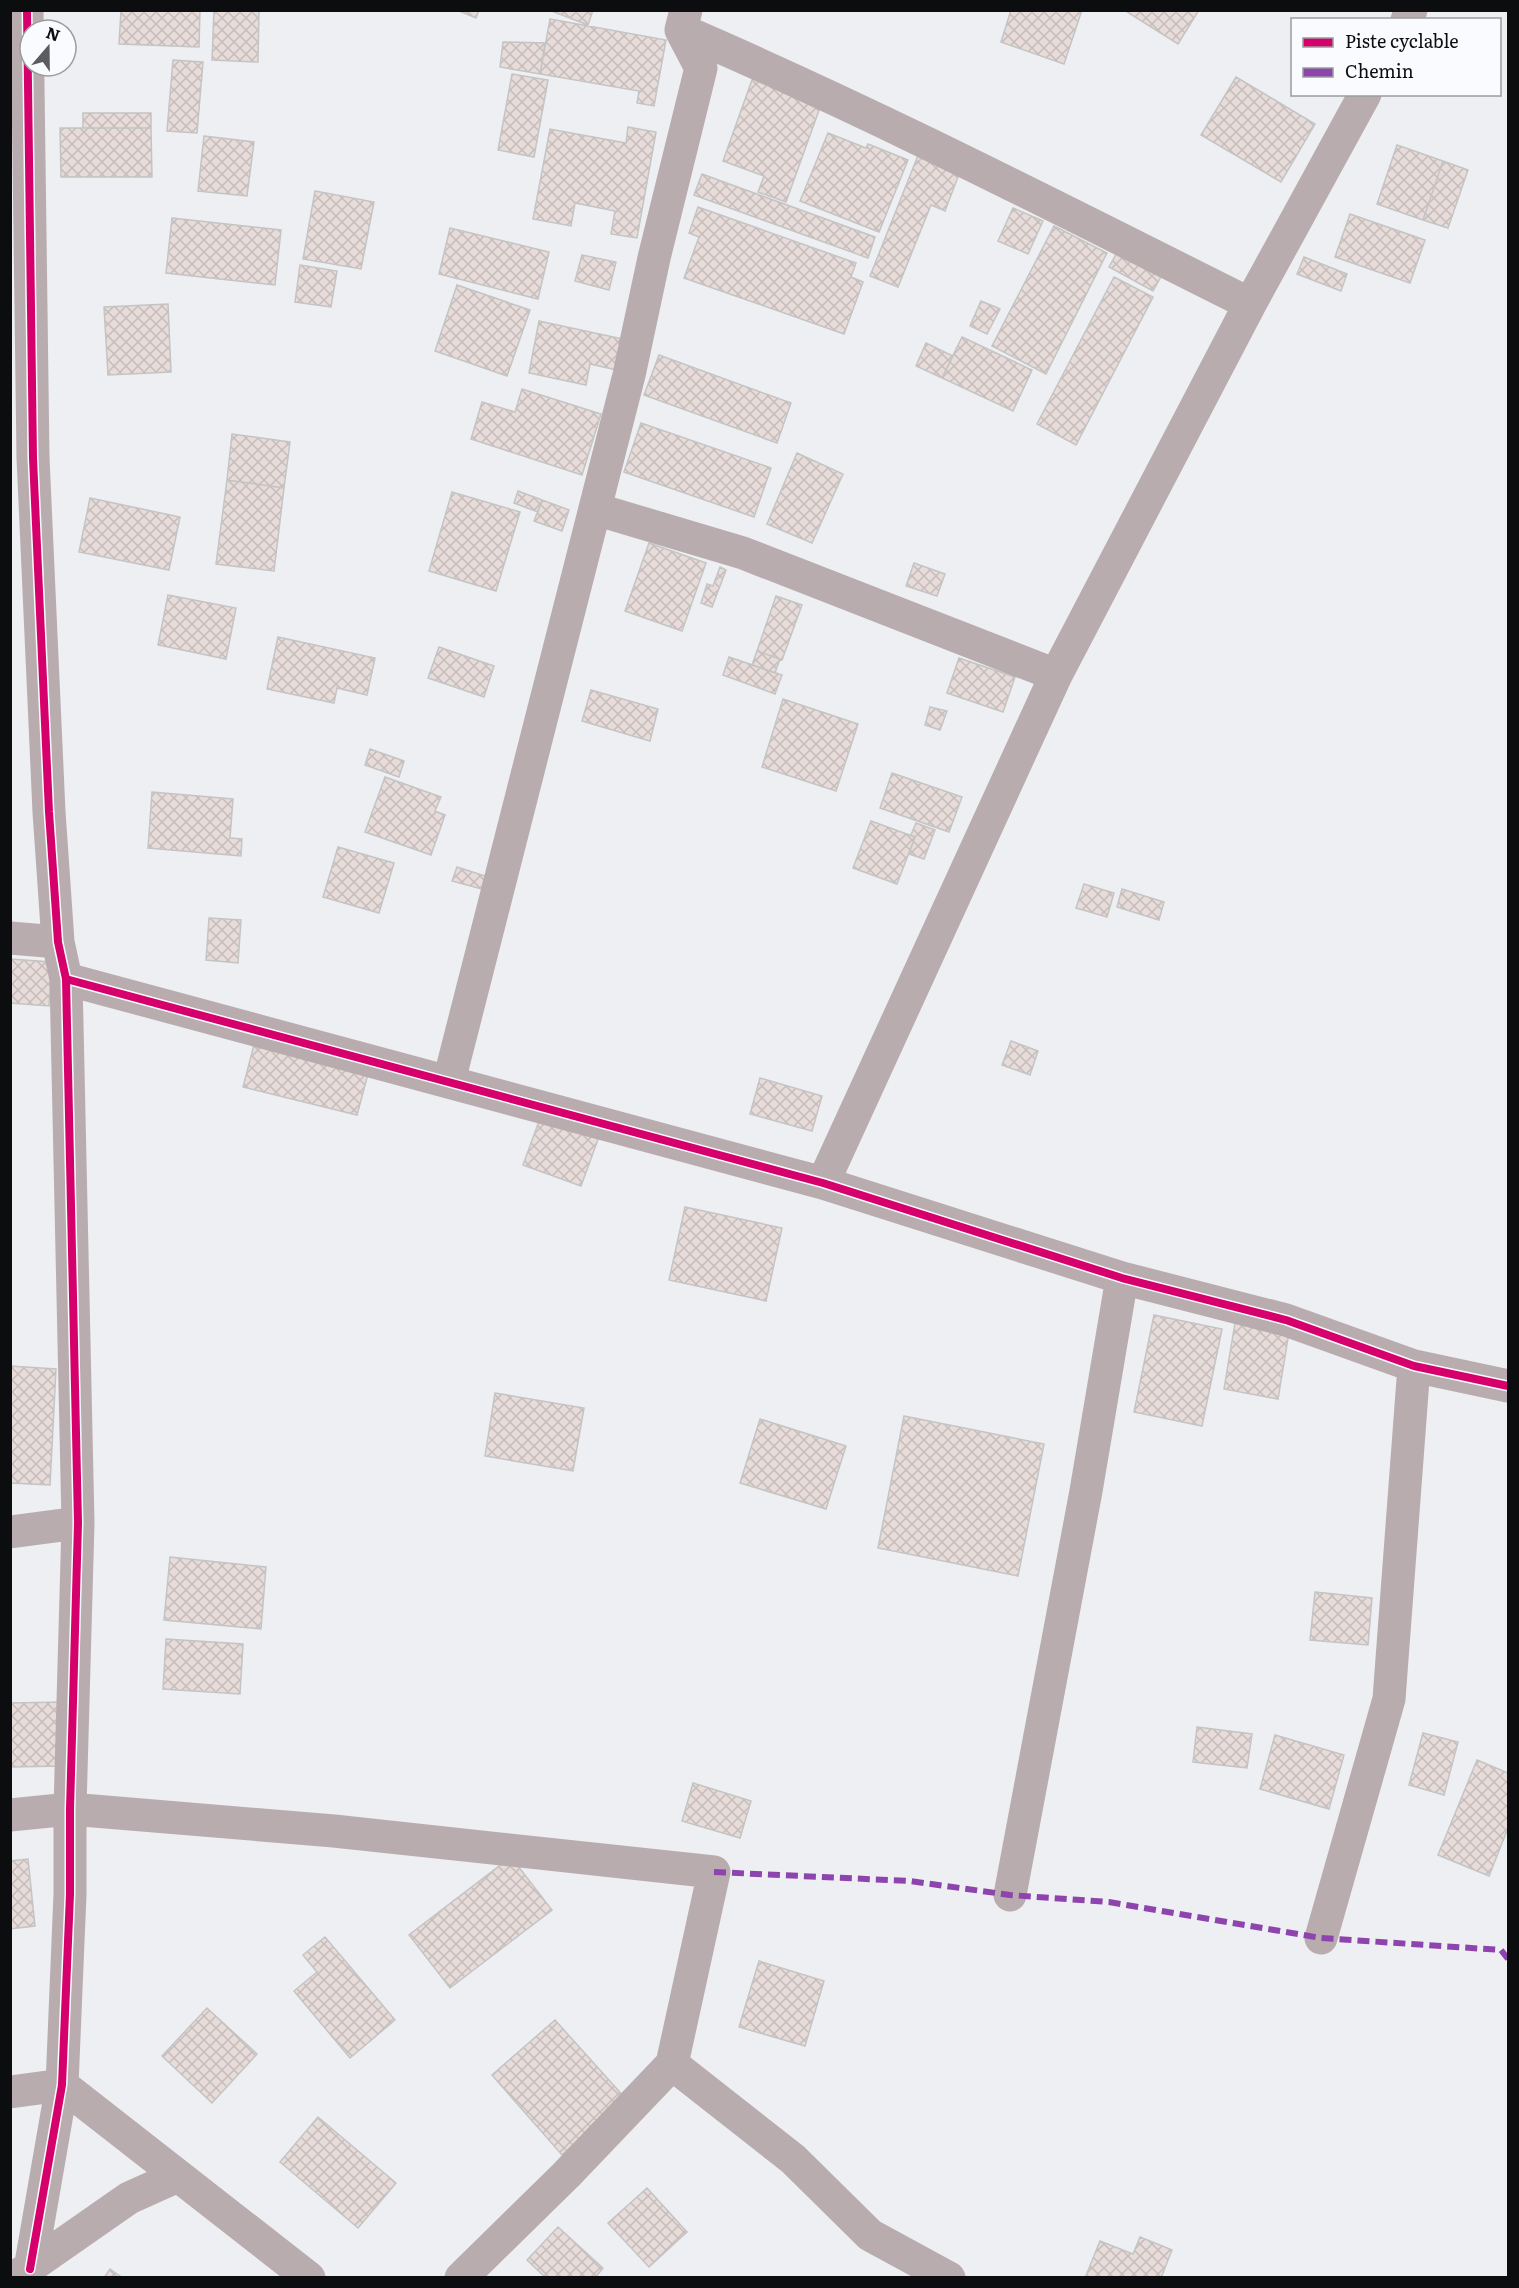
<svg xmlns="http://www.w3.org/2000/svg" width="1519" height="2288" viewBox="0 0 1519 2288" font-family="Literata,serif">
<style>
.building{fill:url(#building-cross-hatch);stroke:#c4c4c4;stroke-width:1.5}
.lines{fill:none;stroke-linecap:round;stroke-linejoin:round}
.minor{stroke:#b9acae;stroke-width:33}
.quiet{stroke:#8e44ad;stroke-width:6;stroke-dasharray:12 6;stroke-linecap:butt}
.cycleway-casing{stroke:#fafbfe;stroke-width:11}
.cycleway{stroke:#d6006c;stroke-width:8}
</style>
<defs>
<pattern id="building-cross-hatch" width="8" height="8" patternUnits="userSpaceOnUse" patternTransform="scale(1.5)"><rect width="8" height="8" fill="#e7dcd9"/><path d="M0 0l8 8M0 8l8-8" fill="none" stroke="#c5bcb9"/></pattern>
</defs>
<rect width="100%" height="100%" fill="#edeff2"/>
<!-- building -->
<path class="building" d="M121,10H200L199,47L119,44Z
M214,10H259L258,62L212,60Z
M457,10H479L476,18Z
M549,10H593L588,25Z
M1011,10H1082L1064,64L1001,42Z
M1124,10H1199L1178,44Z
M550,19L666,40L654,106L637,103L639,91L540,74Z
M503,42L545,43L540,74L500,67Z
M173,60L203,62L197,133L167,131Z
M512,74L548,80L534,157L498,150Z
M753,77L822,102L786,202L758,192L764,176L723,161Z
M1236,77L1315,124L1281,182L1201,135Z
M83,113H151V128H83Z
M628,127L656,132L637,238L611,234L615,211L575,203L571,226L533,219L550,129L626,143Z
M60,128H151L152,177H61Z
M828,133L866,148L868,144L908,160L879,232L800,201Z
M204,136L254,142L247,196L198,191Z
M1397,145L1443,161L1423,220L1377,204Z
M919,153L961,169L945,211L931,205L898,287L870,276Z
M1443,161L1468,170L1448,228L1423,220Z
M702,174L875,237L868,258L694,195Z
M315,191L374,202L361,269L303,259Z
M698,207L856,263L851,277L863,282L844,334L684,278L699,237L689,233Z
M1013,208L1043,221L1028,254L998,241Z
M1350,214L1425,240L1410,283L1335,257Z
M172,218L281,230L275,285L166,273Z
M1054,226L1107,253L1046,374L992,346Z
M450,228L549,252L538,299L439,274Z
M1119,249L1163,273L1153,291L1109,267Z
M582,255L616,262L609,290L575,281Z
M1304,257L1347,274L1341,291L1297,274Z
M300,265L337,271L331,307L295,302Z
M1114,277L1153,297L1076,445L1037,424Z
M457,285L530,310L507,376L435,351Z
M981,301L1000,309L987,334L970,326Z
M168,304L171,372L108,375L104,307Z
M539,321L623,339L617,370L590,364L586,385L529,373Z
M962,337L1032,370L1013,411L942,378Z
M926,343L953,356L942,378L916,366Z
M659,355L791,403L777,443L644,395Z
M522,389L601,414L582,475L471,439L482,402L515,412Z
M641,423L771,468L754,517L624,472Z
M232,434L290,442L284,488L227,480Z
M797,453L843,474L812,543L767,524Z
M227,480L284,488L274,571L216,564Z
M518,491L542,500L538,512L514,503Z
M452,492L520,512L496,591L429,571Z
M90,498L180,517L169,570L79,552Z
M542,500L569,510L562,531L534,521Z
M649,543L706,563L682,631L625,611Z
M914,563L945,574L937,596L906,586Z
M720,567L726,570L712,607L701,603L707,584L713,586Z
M168,595L236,608L226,659L158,645Z
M776,596L802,605L782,660L757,651Z
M278,637L375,658L367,695L337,688L334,703L267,689Z
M439,647L494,666L484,697L428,678Z
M757,651L780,659L775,673L752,665Z
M729,657L782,675L775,694L723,675Z
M959,658L1015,677L1003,712L947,693Z
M591,690L658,709L650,741L582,721Z
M783,699L858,724L836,791L762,767Z
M930,707L947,711L940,730L925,725Z
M370,749L404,761L399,777L365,765Z
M892,773L962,797L949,832L880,808Z
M385,777L441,797L435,811L445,815L431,855L365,832Z
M152,792L233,799L230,838L242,839L241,856L148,848Z
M871,821L915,837L897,884L853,868Z
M916,823L935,830L924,859L909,854L915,837L911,835Z
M338,847L394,863L379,913L323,897Z
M457,867L485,876L482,889L452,881Z
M1084,884L1114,893L1107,917L1076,908Z
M1122,889L1164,902L1159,920L1117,907Z
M209,918L241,920L238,963L206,960Z
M10,959L52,962L49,1006L10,1003Z
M1011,1041L1038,1051L1030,1075L1002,1065Z
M254,1045L368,1074L357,1115L243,1087Z
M760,1078L822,1096L812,1131L750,1114Z
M542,1113L600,1134L581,1186L523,1165Z
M685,1207L782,1228L766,1301L669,1280Z
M1154,1315L1222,1329L1202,1426L1134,1412Z
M1236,1317L1290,1326L1278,1399L1224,1389Z
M10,1366L56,1369L50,1485L10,1483Z
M495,1393L584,1408L573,1471L485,1456Z
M904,1416L1044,1444L1018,1576L878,1548Z
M760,1419L846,1446L826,1509L740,1483Z
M170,1557L266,1567L261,1629L164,1620Z
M1315,1592L1372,1598L1368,1645L1310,1640Z
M166,1639L243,1644L240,1694L163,1689Z
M62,1702L64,1766L10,1767V1703Z
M1197,1727L1252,1734L1247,1768L1193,1762Z
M1423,1733L1458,1742L1444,1795L1409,1785Z
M1275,1735L1344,1755L1329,1809L1260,1789Z
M1477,1760L1508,1773V1828L1489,1876L1438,1855Z
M693,1783L751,1801L740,1838L682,1821Z
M511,1857L552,1910L450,1988L409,1935Z
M28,1859L35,1926L10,1929V1861Z
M325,1937L395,2020L350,2058L294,1991L317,1972L303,1955Z
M759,1961L824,1981L805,2046L739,2027Z
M207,2008L257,2054L212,2103L162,2056Z
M555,2020L626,2099L562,2155L492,2075Z
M318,2117L396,2183L358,2228L280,2162Z
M647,2188L687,2232L649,2267L608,2223Z
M558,2227L603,2268L595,2278H546L527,2260Z
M1140,2237L1172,2250L1161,2278H1085L1100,2241L1133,2254Z
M110,2269L123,2278H104Z"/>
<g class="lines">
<!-- minor -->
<path class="minor" d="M27,10L33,458L49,812L58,942L66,979L78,1523L70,1809V1894L62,2085L30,2269
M1407,20L1411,10
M681,30C874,113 1062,210 1250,304
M595,509L743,553L1056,675
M10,938L58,942
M66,979L823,1183L1122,1278L1286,1320L1414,1366L1508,1386
M449,1081L629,375L654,258L701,68L681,30L686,10
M823,1183L1056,675L1250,304L1365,94
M10,1532L78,1523
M10,1815L70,1809L334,1831L714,1872L672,2064L793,2159L870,2235L949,2278
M1010,1895L1086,1491L1122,1278
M1321,1938L1389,1699L1414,1366
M10,2092L62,2085L309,2278
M20,2274L129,2198L178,2176
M461,2278L566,2175L672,2064"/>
<!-- quiet -->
<path class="quiet" d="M714,1872L910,1881L1010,1895L1109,1902L1321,1938L1501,1950L1508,1959"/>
<defs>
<path id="cycleway" d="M27,10L33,458L49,812L58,942L66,979L78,1523L70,1809V1894L62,2085L30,2269
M66,979L823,1183L1122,1278L1286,1320L1414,1366L1508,1386"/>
</defs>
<!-- cycleway casing -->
<use href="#cycleway" class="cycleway-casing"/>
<!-- cycleway -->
<use href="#cycleway" class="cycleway"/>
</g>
<!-- border -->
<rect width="1519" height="2288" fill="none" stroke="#0c0d0f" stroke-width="24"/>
<!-- legend -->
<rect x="1291" y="18" width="210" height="78" fill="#fafbfe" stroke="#9b9c9e" stroke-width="1.5"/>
<rect x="1303" y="38" width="30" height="9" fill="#d6006c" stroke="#9b9c9e" stroke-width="1.5"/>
<text x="1345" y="48" font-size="18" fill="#0c0d0f">Piste cyclable</text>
<rect x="1303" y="68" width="30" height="9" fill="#8e44ad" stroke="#9b9c9e" stroke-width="1.5"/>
<text x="1345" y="78" font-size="18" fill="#0c0d0f">Chemin</text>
<!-- north arrow -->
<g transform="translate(48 48) rotate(20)"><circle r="28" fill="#fafbfe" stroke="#9b9c9e" stroke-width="1.5"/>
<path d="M0-4.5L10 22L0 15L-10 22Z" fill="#5b5c5e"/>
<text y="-9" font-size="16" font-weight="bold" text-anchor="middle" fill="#0c0d0f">N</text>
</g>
</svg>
